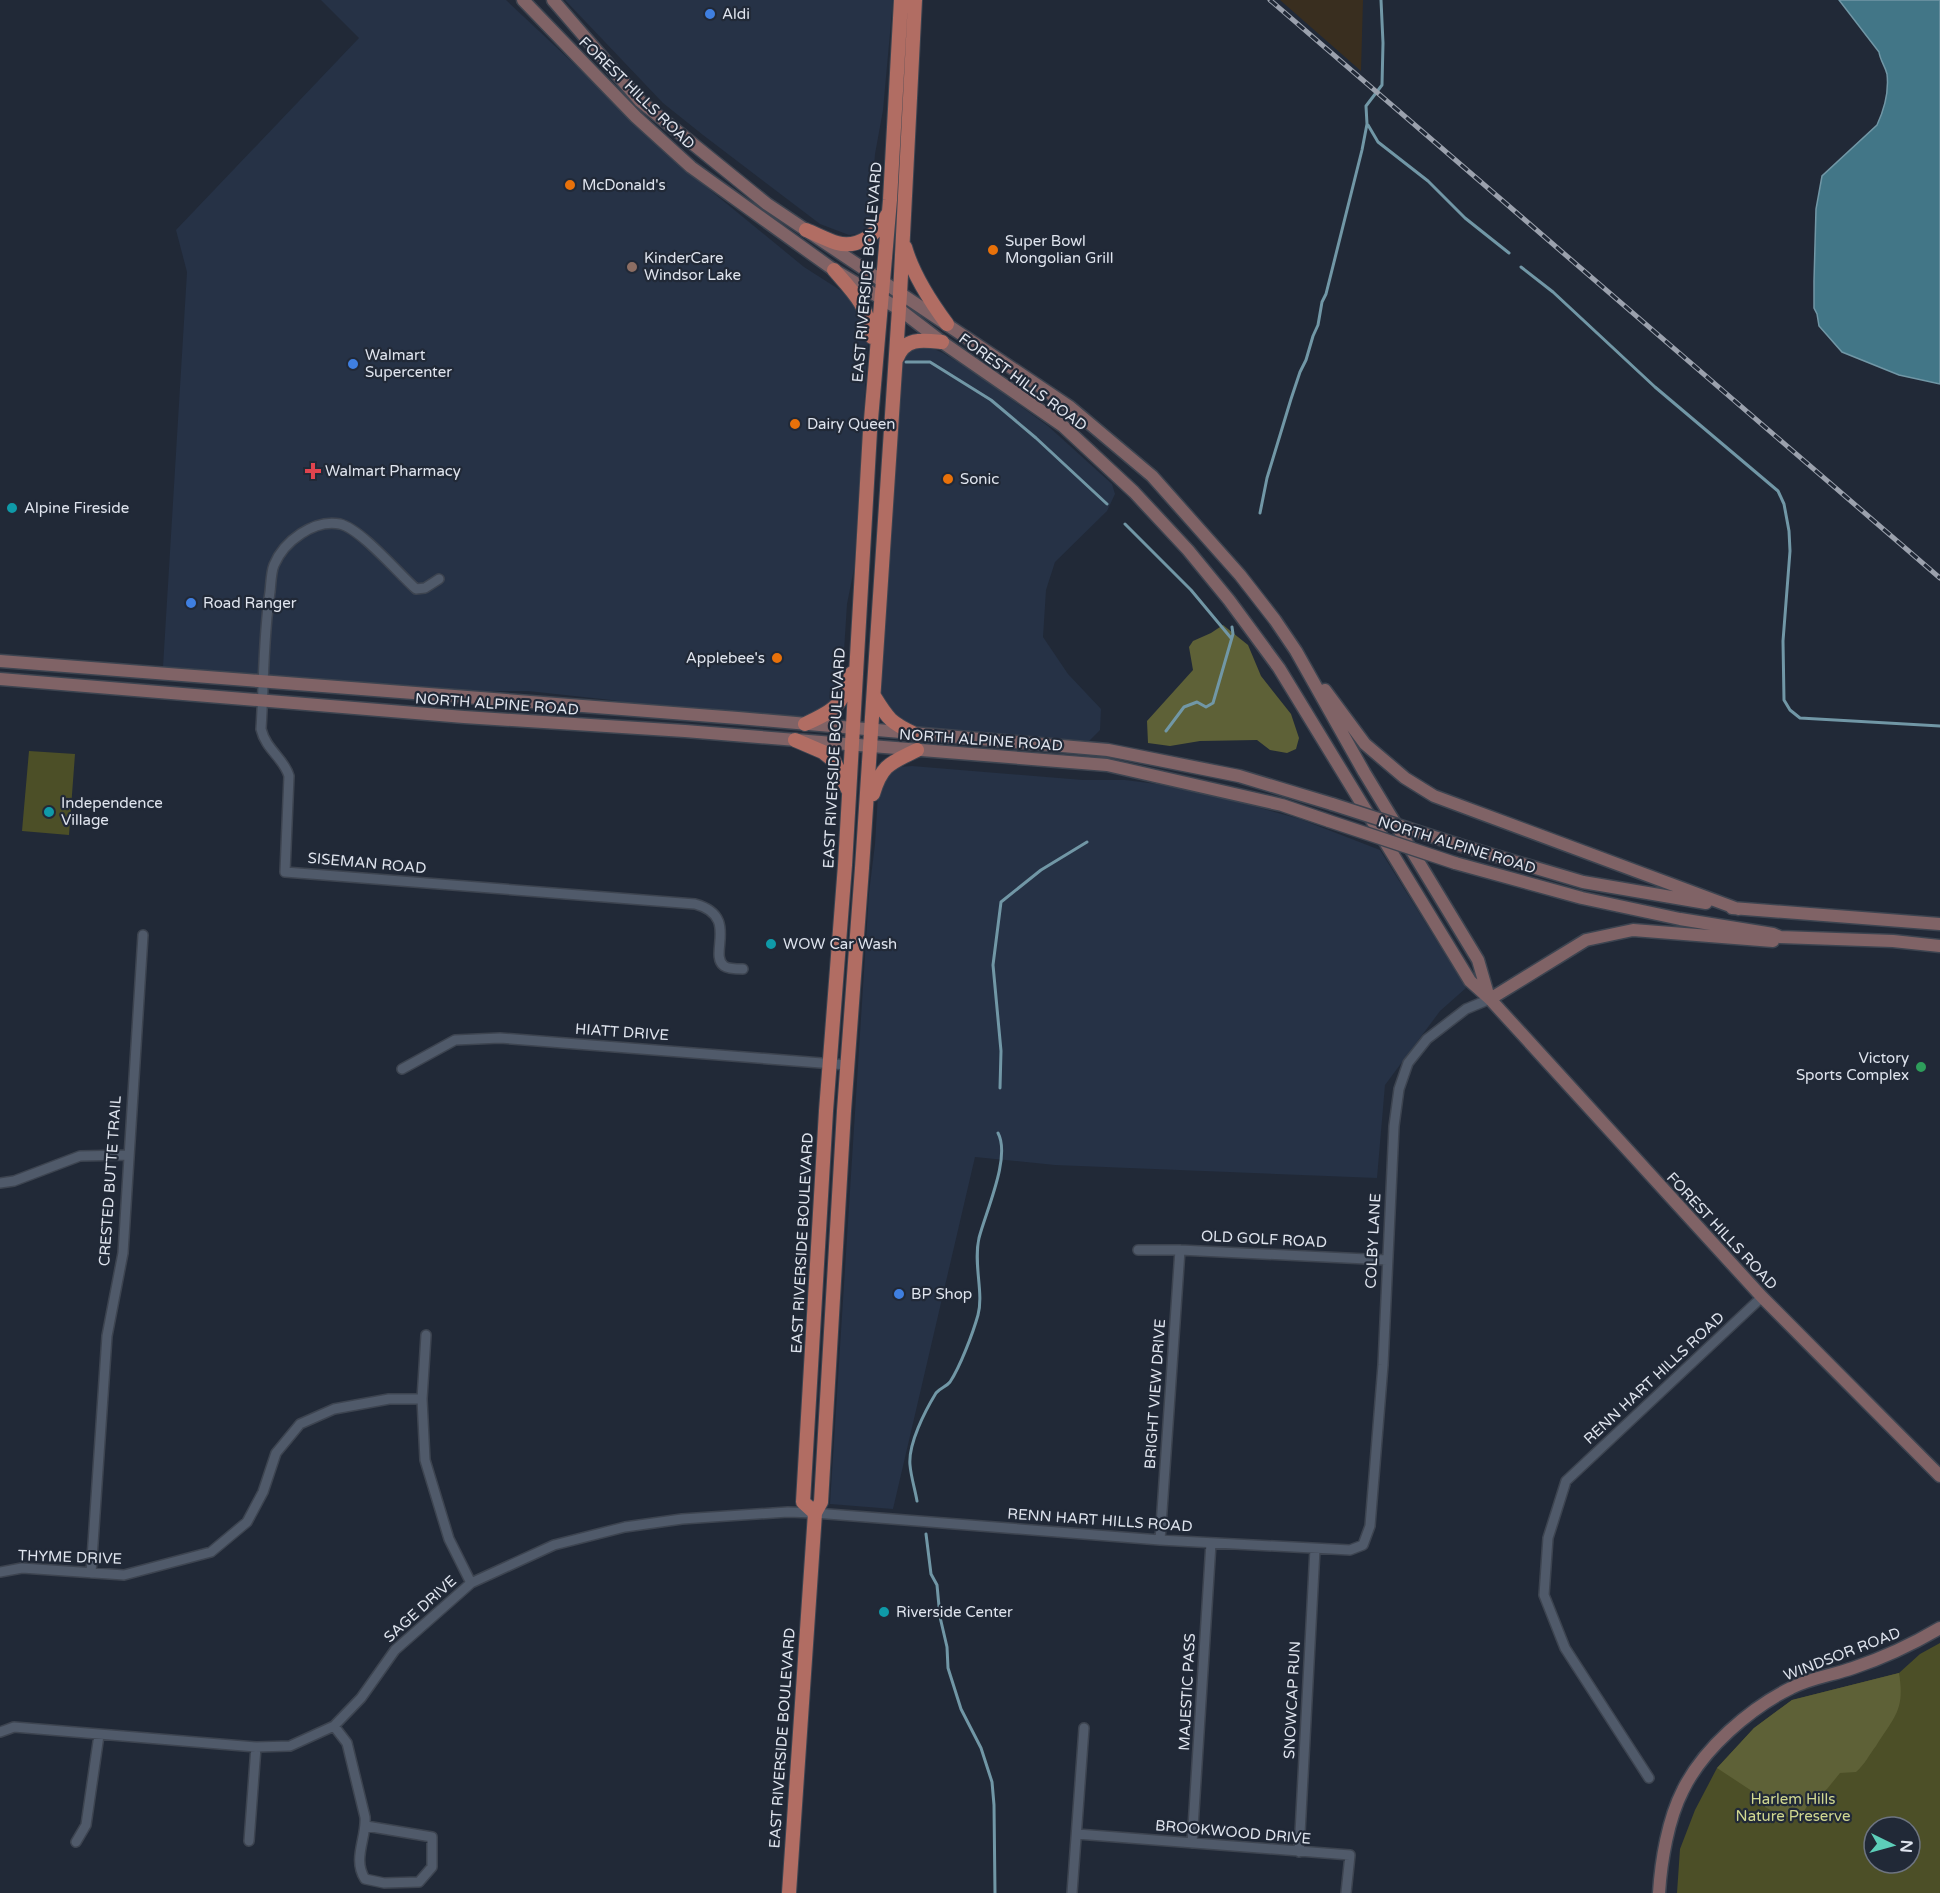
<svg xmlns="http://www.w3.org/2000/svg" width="1940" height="1893" viewBox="0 0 1940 1893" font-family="'Varela Round',sans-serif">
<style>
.built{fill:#263246}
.industrial{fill:#392e1f}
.green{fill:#4c4f27;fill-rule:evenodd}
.forest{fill:#5e6137}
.water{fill:#427687;stroke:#7197a6;stroke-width:1.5}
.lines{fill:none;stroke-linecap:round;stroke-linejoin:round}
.stream{stroke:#7197a6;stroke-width:3}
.street-casing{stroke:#3d4450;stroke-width:12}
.secondary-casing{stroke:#3d4450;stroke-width:15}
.primary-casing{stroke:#3d4450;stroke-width:16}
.street{stroke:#505a6a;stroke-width:9}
.secondary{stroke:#806366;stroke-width:12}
.primary{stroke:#b16d63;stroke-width:14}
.rail-casing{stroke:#9ba1ad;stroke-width:5}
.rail{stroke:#212937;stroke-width:3;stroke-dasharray:9;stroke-linecap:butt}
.secondary-bridge-casing{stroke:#3d4450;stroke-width:15;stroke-linecap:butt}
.secondary-bridge{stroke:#806366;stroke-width:12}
.shop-dot{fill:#3f7fe0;stroke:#212937;stroke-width:2}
.food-dot{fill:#e8710a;stroke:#212937;stroke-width:2}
.education-dot{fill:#8d6e63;stroke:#212937;stroke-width:2}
.health-dot{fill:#e0444e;stroke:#212937;stroke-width:2}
.culture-dot{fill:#0f9aa8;stroke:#212937;stroke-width:2}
.leisure-dot{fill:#2e9e5b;stroke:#212937;stroke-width:2}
.labels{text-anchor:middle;stroke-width:4.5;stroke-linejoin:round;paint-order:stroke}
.poi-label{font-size:15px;fill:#dfe4ee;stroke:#212937;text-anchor:start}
.street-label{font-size:15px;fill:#dfe4ee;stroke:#212937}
.park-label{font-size:15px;fill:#d1d891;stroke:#212937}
</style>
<rect width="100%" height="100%" fill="#212937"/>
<!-- built -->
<path class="built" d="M321,0H506L699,181L804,267L840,290L853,302L862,317L868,342L854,569L847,604L843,667L836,699L822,712L802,718L638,705L611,700L528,691H467L163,667L187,272L176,230L359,38Z
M565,0H893L883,110L875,154L870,221L864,233L849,235L820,224L703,135L663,103Z
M925,345L943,353L972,371L1048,426L1112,484L1115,494L1107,511L1055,562L1046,590L1043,637L1068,674L1101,709L1100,730L1089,741L914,727L894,720L880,694L901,358L905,349Z
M912,766L1083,780H1125L1157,784L1224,798L1300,819L1380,850L1466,988L1440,1011L1385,1085L1377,1178L1055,1165L975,1157L893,1509L830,1504L869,893L875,844L878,794L886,775L899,767Z"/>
<!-- industrial -->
<path class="industrial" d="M1280,0H1363L1361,71Z"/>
<!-- green -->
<path class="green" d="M29,751L75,754L69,835L22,831Z
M1940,1643V1893H1677L1680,1849L1695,1810L1717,1768L1754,1728L1792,1700L1899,1673L1920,1654ZM1874,1827H1910V1863H1874Z"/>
<!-- forest -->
<path class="forest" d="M1223,625L1248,645L1261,676L1291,714L1299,738L1296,749L1287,753L1270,750L1257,740L1200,741L1170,746L1148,743L1147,721L1193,670L1189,647L1193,641L1211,633Z
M1899,1673C1905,1710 1895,1716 1876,1746C1869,1755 1865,1764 1856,1772L1840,1773L1827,1789L1809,1803L1801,1816L1783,1817L1765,1807L1764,1799L1717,1768L1754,1728L1792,1700Z"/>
<!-- water -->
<path class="water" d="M1839,0H1940V384L1899,375L1842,352L1819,326L1817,314L1814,308V281L1816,209L1822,176L1877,125C1884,110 1889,91 1887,74C1885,66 1880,60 1879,52Z"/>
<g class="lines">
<!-- stream -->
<path class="stream" d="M1368,125L1378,142L1428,181L1465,218L1509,253
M1521,267L1553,292L1655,387L1778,491L1784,504L1789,531L1790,551L1783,641L1784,700L1790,710L1800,718L1940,726
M906,362H930L991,400L1036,438L1107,504
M1260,513L1267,478L1291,399L1300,372L1306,360L1313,336L1318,325L1322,302L1326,294L1362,150L1367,124L1366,106L1382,85L1383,43L1381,0
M1125,524L1191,590L1231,638
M1166,731L1184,707L1197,702L1206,707L1213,703L1233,634L1232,627
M1000,1088L1001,1051L993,965L1001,902L1041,870L1087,842
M917,1501C915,1489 911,1477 910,1465C908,1444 925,1411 936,1393C940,1388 946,1387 950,1382C960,1367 973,1333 978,1315C984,1293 973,1264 979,1238C986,1211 1011,1157 998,1133
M926,1534L931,1574L937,1585L940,1617L947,1647L948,1668L961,1709L981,1748L992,1782L994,1805L995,1893"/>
<defs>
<path id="street" d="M439,579L425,588L416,589C398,573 361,529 340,524C314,519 284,541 274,565C271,572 271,583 270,592C263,637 264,683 261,729C266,750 284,758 289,776L285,872L695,904C740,916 708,954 724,966C728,969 738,969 743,969
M402,1069L455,1040L500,1038L847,1065
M0,1183L14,1181L80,1156L128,1155
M1138,1250H1180L1387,1260
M426,1335L422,1399L425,1460L449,1539L471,1583
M1160,1540L1180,1250
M0,1572L22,1568L124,1575L211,1552L247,1522L263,1492L276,1453L300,1424L334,1409L389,1399H422
M91,1573L107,1336L123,1253L143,935
M334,1726L347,1743L365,1817C367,1837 352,1859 365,1879L384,1883L419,1882L432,1867V1837L366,1826
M0,1732L14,1727L256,1747L290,1746L334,1726L361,1698L395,1650L471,1583L554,1545L625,1527L682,1519L788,1512L815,1513L1160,1540L1350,1550L1363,1545L1370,1526L1383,1365L1394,1126L1399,1089L1408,1063L1427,1039L1466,1009L1490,999
M1649,1778L1565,1648L1544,1595L1548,1538L1566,1481L1762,1297
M1077,1834L1350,1855L1346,1893
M249,1841L256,1747
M76,1842L86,1825L99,1735
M1192,1843L1211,1543
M1299,1852L1315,1549
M1072,1893L1084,1728"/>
<path id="secondary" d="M523,0L636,117L691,167L834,270L899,309L942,342L1063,426L1134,492L1188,550L1229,600L1279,668L1470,981L1490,999L1762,1297L1940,1476
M553,0L640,101L767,204L1070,407L1152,476L1240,575L1275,620L1296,651L1364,772L1478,960L1489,998
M0,661L738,718L1108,750L1239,776L1332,804
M0,679L464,717L685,731L1107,765L1282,805L1329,821
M1325,690L1365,744L1405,778L1434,796L1738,909
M1459,845L1583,882L1706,903
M1455,863L1582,898L1680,919L1773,934L1780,937L1893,941L1940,946
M1732,908L1940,924
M1490,999L1586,940L1633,930L1773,941
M1659,1893C1661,1861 1668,1819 1683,1790C1703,1749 1750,1708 1791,1688C1810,1678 1833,1675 1853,1668C1883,1658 1913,1644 1940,1628"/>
<path id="primary" d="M806,230C816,234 827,240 837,243C858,249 879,233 887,215
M905,247C913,275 930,301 947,324
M834,270C855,294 867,305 872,337
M897,358C905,337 923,340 942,342
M874,696C888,719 891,723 915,734
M805,724C838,709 840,706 852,673
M795,740L823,752L834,761L848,790
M873,794C882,764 891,763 917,750
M815,1513L803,1502L826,1111L845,865L870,431L890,200L901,0
M789,1893L815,1513L821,1502L844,1111L862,868L900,294L915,0"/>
</defs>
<!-- street casing -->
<use href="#street" class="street-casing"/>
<!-- secondary casing -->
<use href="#secondary" class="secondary-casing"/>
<!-- primary casing -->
<use href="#primary" class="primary-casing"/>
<!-- street -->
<use href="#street" class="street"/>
<!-- secondary -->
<use href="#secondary" class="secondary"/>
<!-- primary -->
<use href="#primary" class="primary"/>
<defs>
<path id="rail" d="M1270,0L1940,578"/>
</defs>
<!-- rail casing -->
<use href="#rail" class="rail-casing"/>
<!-- rail -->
<use href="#rail" class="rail"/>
<defs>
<path id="secondary-bridge" d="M1332,804L1459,845
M1329,821L1455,863"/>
</defs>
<!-- secondary-bridge casing -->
<use href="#secondary-bridge" class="secondary-bridge-casing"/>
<!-- secondary-bridge -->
<use href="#secondary-bridge" class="secondary-bridge"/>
</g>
<!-- markers -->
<g class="shop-dot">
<circle cx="710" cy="14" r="6"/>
<circle cx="353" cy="364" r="6"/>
<circle cx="191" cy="603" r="6"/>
<circle cx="899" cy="1294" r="6"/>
</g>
<g class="food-dot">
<circle cx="570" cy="185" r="6"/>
<circle cx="993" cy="250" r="6"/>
<circle cx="795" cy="424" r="6"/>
<circle cx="948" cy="479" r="6"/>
<circle cx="777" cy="658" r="6"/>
</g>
<circle class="education-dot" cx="632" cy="267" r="6"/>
<path class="health-dot" d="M310 462h6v6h6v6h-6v6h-6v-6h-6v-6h6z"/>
<g class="culture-dot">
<circle cx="12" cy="508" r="6"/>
<circle cx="49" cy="812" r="6"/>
<circle cx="771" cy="944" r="6"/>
<circle cx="884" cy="1612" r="6"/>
</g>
<circle class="leisure-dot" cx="1921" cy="1067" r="6"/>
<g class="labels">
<!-- poi labels -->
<g class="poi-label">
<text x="722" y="19">Aldi</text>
<text x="582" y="190">McDonald's</text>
<text x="1005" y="246">Super Bowl<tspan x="1005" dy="17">Mongolian Grill</tspan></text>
<text x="644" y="263">KinderCare<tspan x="644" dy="17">Windsor Lake</tspan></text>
<text x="365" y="360">Walmart<tspan x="365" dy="17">Supercenter</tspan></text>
<text x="807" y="429">Dairy Queen</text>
<text x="325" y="476">Walmart Pharmacy</text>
<text x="960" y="484">Sonic</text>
<text x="24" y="513">Alpine Fireside</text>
<text x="203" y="608">Road Ranger</text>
<text x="765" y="663" text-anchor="end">Applebee's</text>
<text x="61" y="808">Independence<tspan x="61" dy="17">Village</tspan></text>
<text x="783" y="949">WOW Car Wash</text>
<text x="1909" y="1063" text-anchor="end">Victory<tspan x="1909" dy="17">Sports Complex</tspan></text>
<text x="911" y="1299">BP Shop</text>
<text x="896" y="1617">Riverside Center</text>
</g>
<!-- street labels -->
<g class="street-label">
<text transform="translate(637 93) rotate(44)" y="5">FOREST HILLS ROAD</text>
<text transform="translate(867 272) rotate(-85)" y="5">EAST RIVERSIDE BOULEVARD</text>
<text transform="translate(1023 382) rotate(36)" y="5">FOREST HILLS ROAD</text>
<text transform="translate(497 704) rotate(4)" y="5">NORTH ALPINE ROAD</text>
<text transform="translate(981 740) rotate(4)" y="5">NORTH ALPINE ROAD</text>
<text transform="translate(834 758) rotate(-87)" y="5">EAST RIVERSIDE BOULEVARD</text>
<text transform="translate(1457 845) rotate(17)" y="5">NORTH ALPINE ROAD</text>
<text transform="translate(367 863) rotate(5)" y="5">SISEMAN ROAD</text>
<text transform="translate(622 1032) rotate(4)" y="5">HIATT DRIVE</text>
<text transform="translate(110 1181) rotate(-86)" y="5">CRESTED BUTTE TRAIL</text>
<text transform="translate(1722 1231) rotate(47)" y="5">FOREST HILLS ROAD</text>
<text transform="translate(1264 1239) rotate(3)" y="5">OLD GOLF ROAD</text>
<text transform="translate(1373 1241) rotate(-87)" y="5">COLBY LANE</text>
<text transform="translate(802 1243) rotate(-87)" y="5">EAST RIVERSIDE BOULEVARD</text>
<text transform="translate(1654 1378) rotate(-43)" y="5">RENN HART HILLS ROAD</text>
<text transform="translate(1155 1394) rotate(-86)" y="5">BRIGHT VIEW DRIVE</text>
<text transform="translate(1100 1520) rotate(4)" y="5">RENN HART HILLS ROAD</text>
<text transform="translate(70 1557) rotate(2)" y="5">THYME DRIVE</text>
<text transform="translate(420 1609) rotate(-42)" y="5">SAGE DRIVE</text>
<text transform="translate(1842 1654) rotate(-21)" y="5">WINDSOR ROAD</text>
<text transform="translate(1187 1692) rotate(-87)" y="5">MAJESTIC PASS</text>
<text transform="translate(1292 1700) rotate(-87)" y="5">SNOWCAP RUN</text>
<text transform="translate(782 1738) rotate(-86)" y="5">EAST RIVERSIDE BOULEVARD</text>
<text transform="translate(1233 1832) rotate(5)" y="5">BROOKWOOD DRIVE</text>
</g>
<!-- park labels -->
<g class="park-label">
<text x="1793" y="1804">Harlem Hills<tspan x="1793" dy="17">Nature Preserve</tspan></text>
</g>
</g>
<!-- north arrow -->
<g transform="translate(1892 1845) rotate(95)"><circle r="28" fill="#212937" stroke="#6d7480" stroke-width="1.5"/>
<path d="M0-4.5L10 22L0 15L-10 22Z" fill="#5dceb9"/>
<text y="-9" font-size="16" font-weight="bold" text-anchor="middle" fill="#dfe4ee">N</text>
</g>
</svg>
